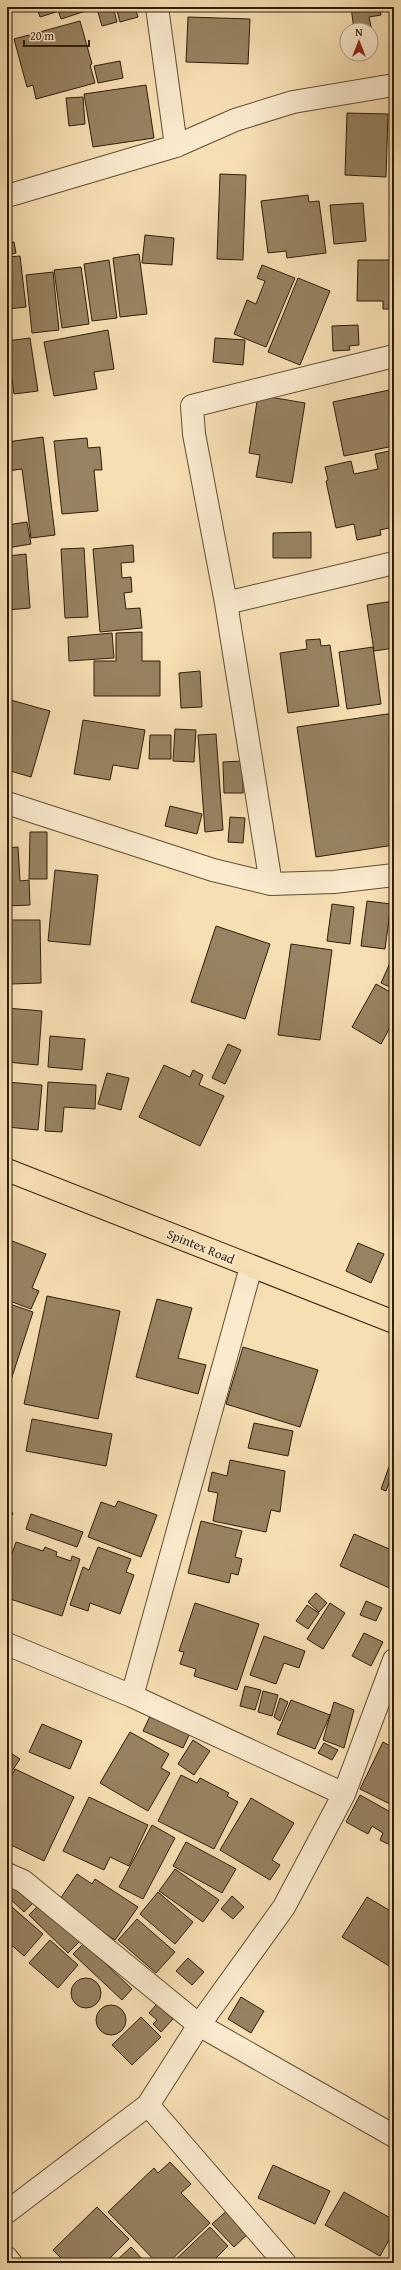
<svg xmlns="http://www.w3.org/2000/svg" width="401" height="2270" viewBox="0 0 401 2270" font-family="'Gentium Book Plus',serif">
<style>
.building{fill:#978261;stroke:#2e1e08}
.lines{fill:none;stroke-linecap:round;stroke-linejoin:round}
.minor-casing{stroke:#604e33;stroke-width:24}
.major-casing{stroke:#2e1e08;stroke-width:24}
.minor{stroke:#faeace;stroke-width:22}
.major{stroke:#f7dfb4;stroke-width:22}
.labels{text-anchor:middle;stroke-width:4;stroke-linejoin:round;paint-order:stroke}
.street-label{font-size:13px;fill:#2e1e08;stroke:#faeace}
</style>
<rect width="100%" height="100%" fill="#f7dfb4"/>
<filter id="stains"><feTurbulence type="fractalNoise" baseFrequency=".005" numOctaves="4"/><feColorMatrix values="0 0 0 0 .2 0 0 0 0 .09 0 0 0 0 .02 0 0 0 .5 -.17"/></filter>
<radialGradient id="worn" r=".72"><stop offset=".6" stop-color="#630" stop-opacity="0"/><stop offset="1" stop-color="#630" stop-opacity=".3"/></radialGradient>
<!-- building -->
<path class="building" d="M37,7H54L56,12L40,17Z
M57,7H98L61,19Z
M103,7H113L117,22L102,26L97,9Z
M116,7H135L138,17L120,22Z
M351,7H379L381,15L369,17L372,31L354,30Z
M188,17L250,19L248,64L186,62Z
M80,21L92,64L90,65L95,83L36,99L33,85L27,87L14,39Z
M120,61L123,78L98,83L94,66Z
M146,85L154,138L93,147L84,94Z
M83,97L85,124L69,126L66,98Z
M347,113L388,114L386,177L345,175Z
M220,174L246,175L243,260L217,259Z
M308,195L309,202L319,201L326,253L287,258L286,251L268,253L261,201Z
M363,203L366,241L334,244L330,205Z
M145,235L174,238L172,265L142,263Z
M14,242L16,253L7,255V243Z
M139,254L147,314L120,317L113,258Z
M20,256L26,307L7,309V257Z
M109,260L117,318L92,321L84,264Z
M358,260H394V309H383V301H357Z
M262,265L295,278L266,347L234,334L247,300L256,304L265,281L257,278Z
M81,267L89,324L62,328L54,270Z
M53,272L59,330L32,333L26,275Z
M298,278L330,291L300,365L268,352Z
M358,325L359,345L349,346L350,350L333,351L332,326Z
M108,330L114,369L94,372L97,389L54,396L44,342Z
M30,338L38,391L14,394L7,341Z
M215,338L245,340L243,365L213,362Z
M394,389V446L344,456L333,402Z
M258,395L305,403L292,483L256,477L260,455L249,453Z
M43,437L55,535L31,538L22,469L7,471V442Z
M87,438L88,448L100,447L102,470H94L98,511L62,514L54,441Z
M394,450V490L390,491L394,510V527L380,530L381,535L357,540L354,524L336,528L326,481L328,480L325,467L351,461L354,474L378,469L375,454Z
M27,522L31,544L7,548V525Z
M311,532V558H273V533Z
M133,545L134,562L121,563L122,578L131,577L132,592L124,593L126,609L140,608L142,628L100,632L93,549Z
M84,548L88,617L65,618L61,549Z
M26,554L30,608L7,610V556Z
M394,601V648L374,651L367,605Z
M142,632V661H160V696H94V661H116V633Z
M112,633L114,658L69,661L68,637Z
M320,639L321,646L330,645L339,706L288,713L280,653L307,649L306,640Z
M373,647L381,704L347,709L339,652Z
M200,671L202,707L181,708L179,673Z
M7,699L50,711L31,777L7,770Z
M394,713V845L316,857L297,727Z
M83,720L145,730L138,769L113,765L110,780L74,774Z
M175,729L196,730L194,762L173,761Z
M216,734L223,830L205,832L198,735Z
M150,735H171V759H149Z
M243,761V793H224L223,762Z
M170,806L202,814L197,834L165,826Z
M230,817L245,818L243,843L228,842Z
M30,832H47V879H29Z
M18,847L20,881L29,880L30,905L7,906V848Z
M55,870L98,875L90,945L48,941Z
M367,901L391,904L385,949L361,946Z
M332,904L354,907L350,944L327,941Z
M7,911H10V927H7Z
M11,920H40L41,983L11,984Z
M216,926L270,944L245,1019L191,1002Z
M291,944L332,950L320,1040L278,1035Z
M394,954V989L381,983Z
M376,984L394,994V1020L381,1044L352,1027Z
M7,1008L42,1011L38,1065L7,1062Z
M50,1036L85,1039L82,1070L48,1067Z
M228,1044L241,1050L225,1084L212,1078Z
M164,1065L190,1077L193,1070L203,1075L199,1085L224,1096L200,1146L139,1117Z
M107,1073L129,1078L121,1110L98,1104Z
M7,1082L42,1085L38,1130L7,1127Z
M48,1082L96,1085L95,1109L64,1107L62,1132L45,1131Z
M7,1239L46,1254L32,1288L39,1291L31,1309L7,1300Z
M358,1243L384,1254L371,1283L346,1271Z
M47,1296L120,1311L98,1419L24,1404Z
M157,1299L192,1308L178,1358L206,1365L198,1394L136,1377Z
M7,1303L33,1312L11,1380L7,1378Z
M243,1347L318,1370L300,1427L226,1404Z
M32,1419L112,1434L106,1466L26,1451Z
M254,1423L293,1431L288,1456L248,1448Z
M394,1453V1469L386,1491L381,1489Z
M230,1460L285,1471L280,1512L271,1510L266,1532L213,1521L218,1493L208,1491L212,1472L227,1476Z
M118,1501L157,1515L141,1557L88,1537L101,1502L115,1507Z
M7,1511L13,1513L7,1525Z
M31,1514L83,1532L77,1547L26,1529Z
M201,1521L242,1531L235,1557L242,1559L238,1575L231,1573L229,1583L188,1573Z
M354,1534L394,1551V1590L340,1566Z
M16,1542L43,1551L45,1547L57,1552L56,1556L71,1561L72,1556L80,1559L62,1616L7,1598V1568Z
M98,1547L131,1559L126,1572L134,1575L120,1614L90,1603L88,1611L70,1605L83,1567L89,1570Z
M316,1593L327,1603L319,1612L308,1602Z
M366,1601L382,1608L376,1621L360,1615Z
M195,1603L259,1624L237,1690L194,1676L196,1669L180,1664L184,1652L179,1651Z
M330,1603L345,1613L323,1649L307,1639Z
M307,1605L319,1613L308,1629L296,1621Z
M364,1633L383,1642L371,1666L352,1656Z
M264,1636L305,1651L299,1668L284,1663L276,1684L250,1675Z
M245,1686L261,1690L255,1710L240,1706Z
M263,1691L278,1695L272,1716L258,1712Z
M280,1698L288,1702L280,1721L274,1717Z
M291,1700L330,1715L315,1749L277,1734Z
M334,1702L354,1710L344,1748L323,1740Z
M152,1712L192,1729L183,1748L143,1731Z
M42,1724L82,1741L70,1769L29,1752Z
M130,1732L169,1754L161,1768L170,1773L148,1811L100,1783Z
M193,1740L210,1751L194,1775L178,1764Z
M383,1742L394,1748V1806L360,1789Z
M324,1743L338,1750L332,1760L318,1753Z
M9,1752L20,1759L12,1771L7,1768Z
M15,1769L74,1797L44,1861L7,1843V1785Z
M181,1775L197,1783L200,1778L229,1793L227,1796L238,1802L214,1849L158,1821Z
M360,1795L394,1814V1847L380,1840L383,1833L372,1826L368,1834L346,1822Z
M89,1797L148,1825L129,1866L110,1857L104,1870L63,1851Z
M251,1798L294,1823L272,1860L280,1865L270,1880L220,1850Z
M152,1825L175,1838L143,1899L119,1887Z
M186,1842L236,1869L222,1893L173,1866Z
M175,1869L219,1900L203,1922L159,1891Z
M77,1874L92,1884L95,1879L138,1907L115,1940L58,1902Z
M7,1883L34,1902L24,1912L7,1896Z
M158,1892L193,1922L175,1944L140,1914Z
M232,1896L244,1907L233,1919L221,1909Z
M367,1897L394,1913V1969L342,1937Z
M40,1904L80,1941L68,1953L29,1915Z
M12,1907L43,1934L24,1956L7,1941V1913Z
M137,1919L175,1952L156,1973L118,1940Z
M50,1940L78,1965L58,1988L29,1963Z
M84,1943L132,1989L122,2000L73,1954Z
M188,1958L204,1972L192,1985L176,1971Z
M71 1993a15 15 0 1 1 30 0a15 15 0 1 1-30 0Z
M241,1997L264,2011L251,2033L228,2019Z
M157,2004L173,2019L161,2032L153,2024L157,2020L149,2013Z
M96 2020a15 15 0 1 1 30 0a15 15 0 1 1-30 0Z
M141,2017L161,2037L132,2065L112,2045Z
M170,2162L191,2184L181,2193L210,2223L168,2263H157L108,2212L154,2168L158,2173Z
M273,2165L330,2191L315,2224L258,2198Z
M344,2192L394,2220V2231L380,2256L325,2225Z
M97,2207L129,2239L105,2263H66L53,2250Z
M230,2208L251,2231L234,2247L212,2224Z
M210,2227L228,2246L211,2263H172Z
M131,2247L146,2263H114Z"/>
<g class="lines">
<defs>
<path id="minor" d="M157,7L176,146
M7,196L176,146L235,120L293,102L394,85
M226,603L394,563
M7,803L213,870L271,884L334,882L394,875
M271,884L226,603L194,434L192,406L394,356
M7,1644L132,1696L344,1794
M132,1696L251,1267
M7,1874L23,1881L199,2025L394,2136
M148,2105L285,2263
M7,2212L148,2105L199,2025L284,1907L344,1794L394,1660
M7,2258L11,2263"/>
<path id="major" d="M7,1170L394,1322"/>
</defs>
<!-- minor casing -->
<use href="#minor" class="minor-casing"/>
<!-- major casing -->
<use href="#major" class="major-casing"/>
<!-- minor -->
<use href="#minor" class="minor"/>
<!-- major -->
<use href="#major" class="major"/>
</g>
<g class="labels">
<!-- street labels -->
<g class="street-label">
<text transform="translate(201 1246) rotate(22)" y="5">Spintex Road</text>
</g>
</g>
<!-- margin -->
<rect width="401" height="2270" fill="none" stroke="#f7dfb4" stroke-width="24"/>
<rect x="8" y="8" width="385" height="2254" fill="none" stroke="#2e1e08" stroke-width="2"/>
<rect x="12" y="12" width="377" height="2246" fill="none" stroke="#2e1e08"/>
<!-- north arrow -->
<g transform="translate(359 42)"><circle r="19" fill="#faeace" stroke="#a8987f"/>
<path d="M0-3L7 15L0 10L-7 15Z" fill="#8f2418"/>
<text y="-6" font-size="11" font-weight="bold" text-anchor="middle" fill="#2e1e08">N</text>
</g>
<!-- scale -->
<path d="M24 40v6h65v-6" fill="none" stroke="#2e1e08" stroke-width="2"/>
<text x="30" y="40" font-size="12" fill="#2e1e08" stroke="#faeace" stroke-width="3" paint-order="stroke">20 m</text>
<rect width="100%" height="100%" filter="url(#stains)"/>
<rect width="100%" height="100%" fill="url(#worn)"/>
</svg>
